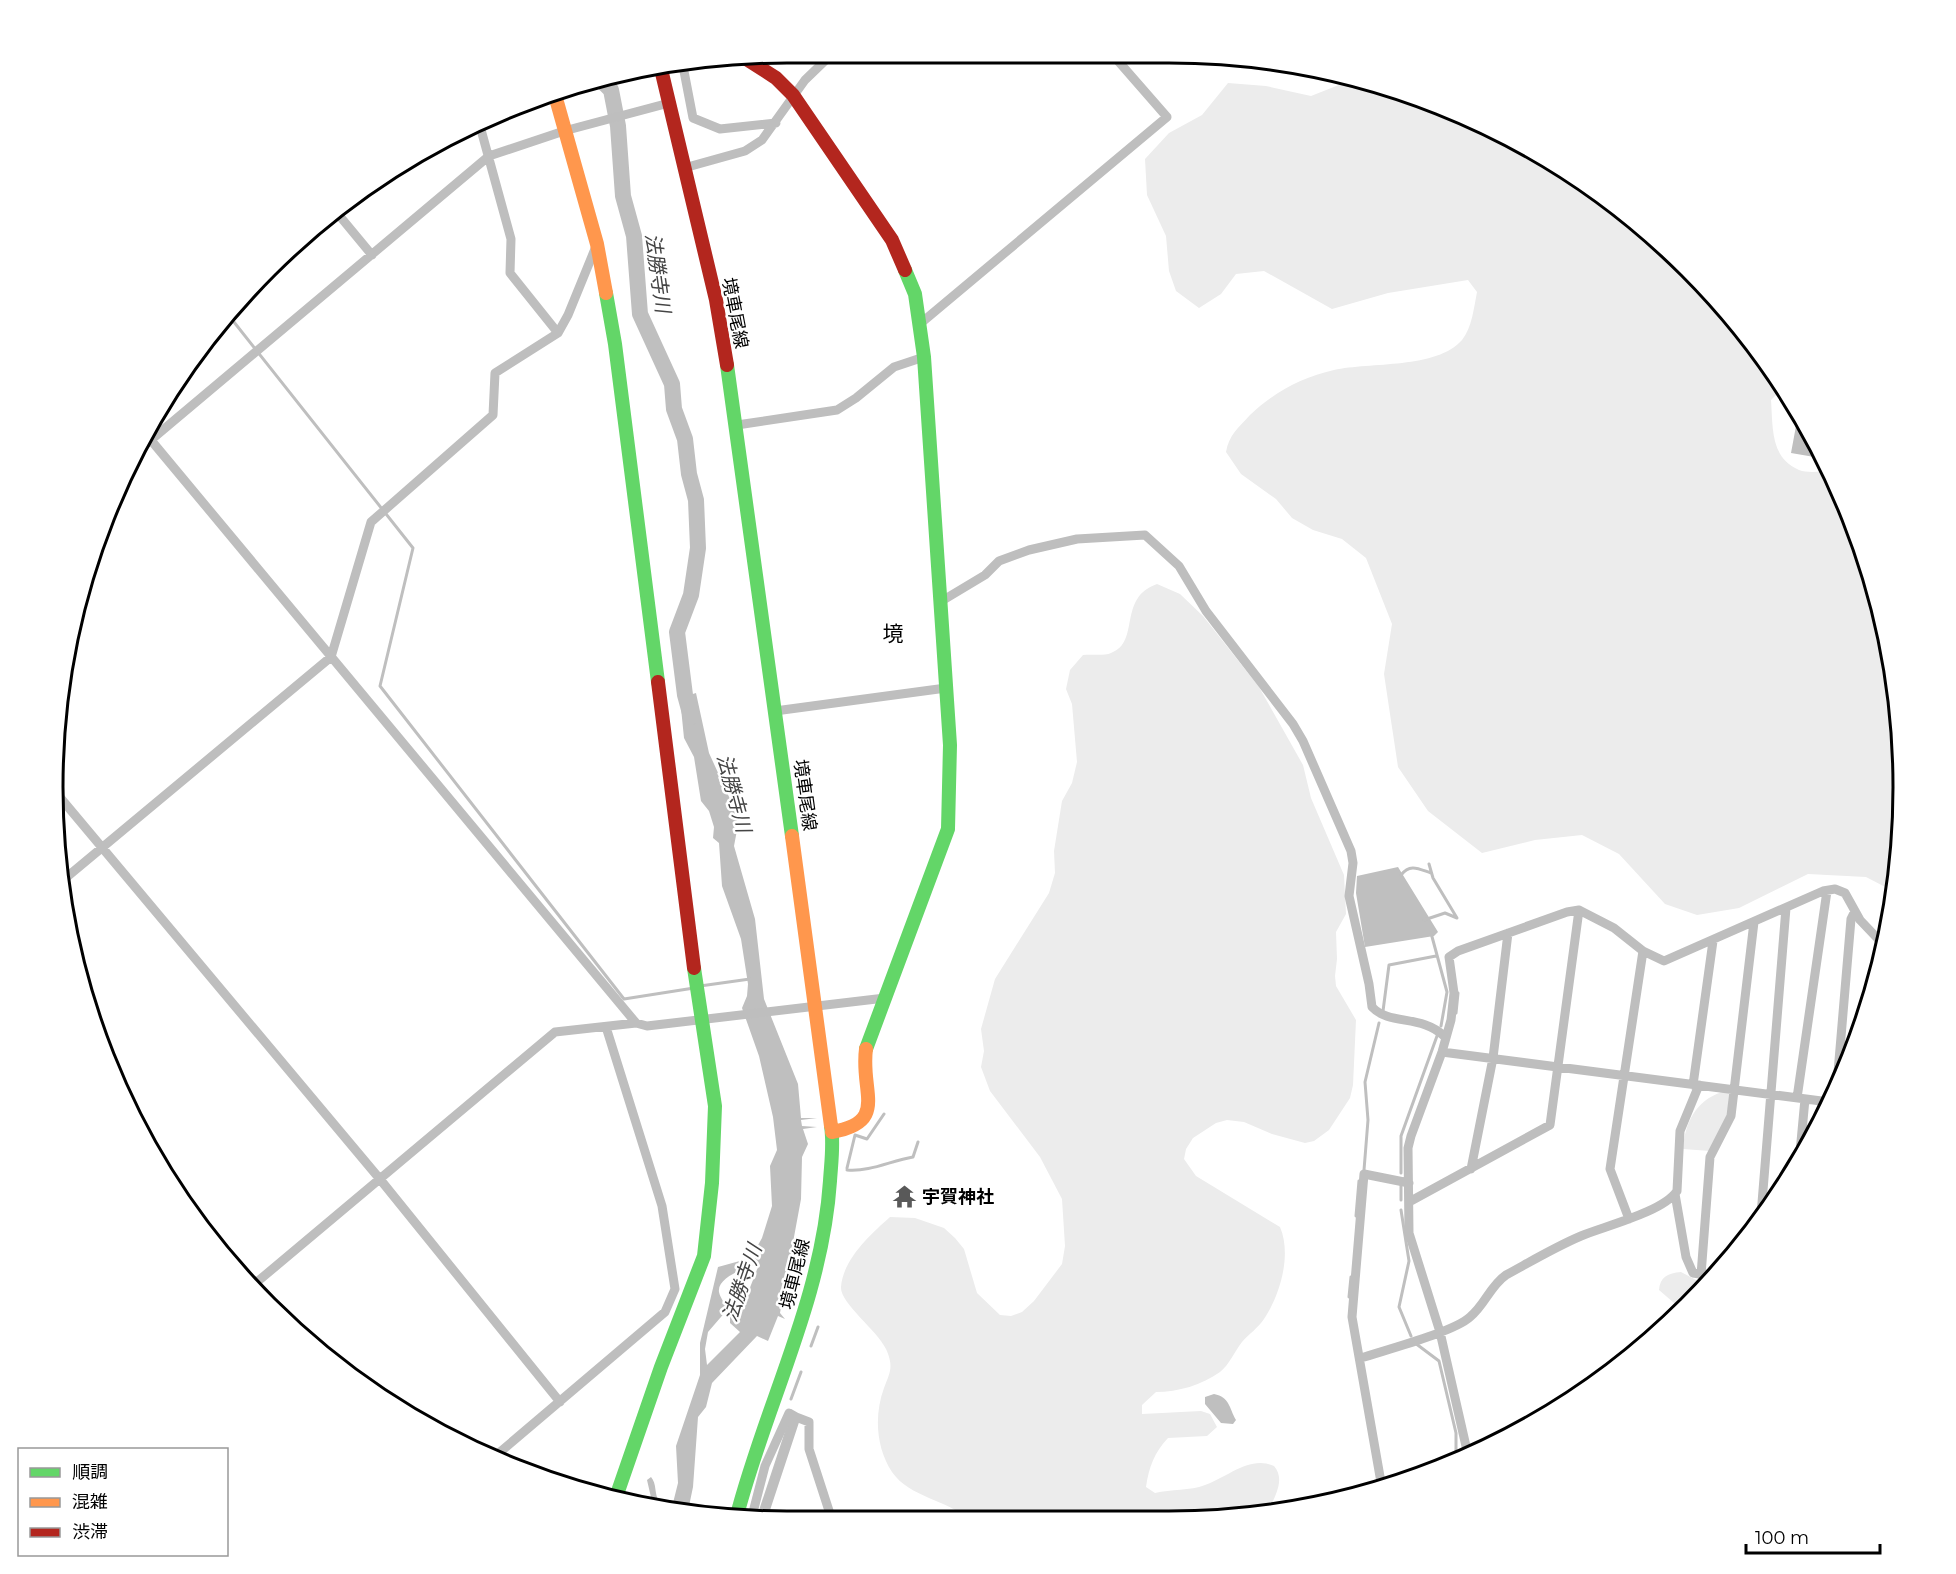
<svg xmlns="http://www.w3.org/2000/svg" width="1956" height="1574" viewBox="0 0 1956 1574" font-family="Montserrat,'Noto Sans JP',sans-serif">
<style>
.green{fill:#ececec}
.water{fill:#bfbfbf;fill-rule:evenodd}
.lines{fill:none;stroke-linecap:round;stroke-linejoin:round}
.stream{stroke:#bfbfbf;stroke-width:3}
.river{stroke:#bfbfbf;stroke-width:16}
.street{stroke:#bebebe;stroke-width:9}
.fast{stroke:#63d668;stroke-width:14}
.slow{stroke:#ff974d;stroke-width:14}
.jam{stroke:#b3261e;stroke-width:14}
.labels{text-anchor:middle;stroke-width:5;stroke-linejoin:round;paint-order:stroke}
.street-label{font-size:18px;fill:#000;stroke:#fff}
.poi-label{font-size:18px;font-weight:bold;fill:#000;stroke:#fff;text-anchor:start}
.water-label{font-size:20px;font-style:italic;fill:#444;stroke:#fff}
.quarter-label{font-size:21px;fill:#000;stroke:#fff}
.rim{fill:none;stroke:#000;stroke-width:3}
</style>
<rect width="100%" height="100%" fill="#fff"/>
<!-- green -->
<path class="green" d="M1354,79L1450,108L1537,151L1654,235L1752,340L1782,389L1771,400C1773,427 1770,458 1799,470C1809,474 1822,470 1832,473L1878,597L1902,739L1895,892L1866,877L1808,874L1739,908L1697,915L1665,904L1619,854L1582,835L1535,840L1482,853L1428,811L1398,767L1384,674L1392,624L1366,558L1342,539L1313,530L1292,518L1276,499L1241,474L1226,452C1229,435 1238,428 1250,415C1273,393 1302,377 1334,370C1370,362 1437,369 1462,340C1472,328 1474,307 1477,292L1468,280L1388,293L1332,309L1264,271L1236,274L1221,294L1199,308L1176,291L1169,271L1166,236L1147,195L1145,159L1169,133L1202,115L1228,83L1266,86L1311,96Z
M1157,584L1180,594L1203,616L1259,687L1303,765L1311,798L1344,875L1346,914L1336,932L1337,959L1335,976L1336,986L1356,1020L1353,1085L1350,1098L1329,1130L1314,1141L1305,1143L1272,1134L1244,1122L1227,1120L1216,1123L1193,1138L1186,1149L1184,1159L1196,1176L1280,1227C1292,1255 1280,1295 1264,1319C1258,1328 1249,1334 1242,1342C1235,1351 1229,1365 1220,1372C1202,1385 1178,1392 1156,1392L1142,1405V1414L1201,1411L1210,1414L1217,1427L1207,1436L1168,1438C1154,1453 1149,1467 1146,1487L1155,1493C1171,1489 1190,1491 1205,1485C1228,1477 1250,1455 1274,1466C1286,1480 1274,1497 1269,1511L1217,1520H969C947,1499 910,1498 892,1472C876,1448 874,1415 884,1388C890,1372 894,1367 886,1349C877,1330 840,1303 841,1287C843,1259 871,1234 890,1217L915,1218L944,1228L955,1238L964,1249L977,1293L1000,1315L1011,1316L1022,1312L1034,1301L1062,1264L1065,1246L1062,1199L1040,1157L990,1091L981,1067L984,1051L981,1029L995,979L1049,893L1055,873L1054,851L1062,801L1072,783L1077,762L1072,704L1066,689L1070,670L1083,655C1091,654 1105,656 1111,653C1141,642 1117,598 1157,584Z
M1722,1092L1729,1093L1728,1116L1710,1151L1683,1149C1685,1123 1695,1101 1722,1092Z
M1681,1272L1698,1281L1716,1276L1681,1309L1659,1290C1660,1277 1668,1273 1681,1272Z"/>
<!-- water -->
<path class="water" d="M1791,404L1826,459L1791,453L1796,426Z
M696,693L709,753L735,810L738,825L734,846L755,919L764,999L798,1084L801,1118H817L801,1120L802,1126L817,1127L803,1129L808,1144L802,1157L801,1199L780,1313L785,1319L778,1316L768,1341L757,1336L712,1383L706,1407L698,1417L693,1487L688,1511L653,1506L647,1480L651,1477C657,1484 654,1493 659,1502L673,1503L678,1483L676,1446L700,1375V1343L718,1267L747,1259L753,1254L762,1238L772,1206L770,1166L777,1150L773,1117L759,1056L742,1008L747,996L748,984L741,939L722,886L719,843L713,838L714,827L709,811L701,801L694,757L684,738L680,698ZM751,1265L758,1267L744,1303L730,1315V1323L740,1332L707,1365L705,1349L708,1332L727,1310C726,1304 720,1298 719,1292C717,1278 742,1270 751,1265Z
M1398,867L1438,932L1434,936L1365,947L1356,893L1357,876Z
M1214,1394C1230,1397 1229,1408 1236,1420L1233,1424L1221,1423L1205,1404V1397Z"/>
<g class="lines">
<!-- stream -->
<path class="stream" d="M230,317L413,548L380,686L624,999L694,988
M1401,875C1410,863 1419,869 1431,873
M1424,920L1445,913L1457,918L1433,878L1429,864
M1431,933L1447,992L1441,1026
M700,986L750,979
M1383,1011L1389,965L1436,956
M1456,1013L1458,993
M847,1168L855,1135L867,1139L884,1114
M847,1170C870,1172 890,1161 913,1157L918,1142
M1364,1170L1368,1120L1365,1082L1379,1023
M1401,1173V1136L1437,1036
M1401,1185V1200
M1401,1210L1409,1261L1399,1307L1411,1336
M1356,1216L1359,1181
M1349,1297L1351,1277
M1415,1343L1439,1361L1456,1433V1460
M811,1346L818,1327
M791,1399L801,1372
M760,1512L789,1424"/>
<!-- river -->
<path class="river" d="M598,77L611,90L618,126L623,196L634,236L640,314L672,384L674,409L685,439L689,474L696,500L698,548L691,595L677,632L685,695L691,717"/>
<!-- street -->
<path class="street" d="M683,66L693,118L720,129L776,123
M480,126L511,239L510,273L558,333
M684,168L745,151L762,140L805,80L833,53
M338,214L372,255
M921,323L1167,117L1112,54
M737,425L837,410L856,398L894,367L924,357
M145,433L636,1023
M139,450L489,156L564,131L669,103
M940,602L985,575L999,561L1029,550L1077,539L1145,535L1179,566L1206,611L1293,724L1303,741L1351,851L1353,863L1349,896L1369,984L1372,1007C1390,1026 1421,1014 1444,1036
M775,711L946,688
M53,789L379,1178L560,1402
M62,881L331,657L371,522L493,415L495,373L558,333L568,315L597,244
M1442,1052L1829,1102
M1837,1084L1851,919L1855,911
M1693,1085L1713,941
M1797,1098L1827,891
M1799,1163L1805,1099
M1471,1169L1493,1058L1508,933
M1675,1194L1686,1257L1693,1273L1706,1275L1727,1264
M1409,1202L1550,1125L1579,910
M1761,1215L1786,908
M1629,1219L1610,1169L1643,951
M1701,1275L1710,1157L1731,1116L1754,922
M251,1287L555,1032L636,1023L647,1026L885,998
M1361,1358C1385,1350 1454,1332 1470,1317C1485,1305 1490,1286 1506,1275C1530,1262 1555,1247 1581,1236C1605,1226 1663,1212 1677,1191L1680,1131L1699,1085
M796,1417L809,1422V1449L832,1520
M1468,1455L1440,1332L1409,1233L1408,1148L1411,1136L1442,1052L1451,1020L1454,993L1449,957L1458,951L1567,912L1579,910L1614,928L1643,951L1664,961L1823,891L1835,889L1845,893L1860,920L1880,941V956
M493,1458L665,1312L675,1289L662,1206L606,1027
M1382,1488L1352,1317L1364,1174L1409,1183
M751,1520L765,1466L789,1413L796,1417L762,1520"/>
<!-- fast -->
<path class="fast" d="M606,293L615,344L658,682
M727,365L792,836
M866,1049L948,829L950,745L924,357L915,294L905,270
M615,1500L661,1367L704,1256L712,1183L715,1106L694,968
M736,1519C765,1405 822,1301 830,1181C831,1164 834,1144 831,1126"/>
<!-- slow -->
<path class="slow" d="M555,95L597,244L606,293
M792,836L831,1126
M832,1132C889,1122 860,1092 866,1049"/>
<!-- jam -->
<path class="jam" d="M745,58L776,78L793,95L892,240L905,270
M661,69L716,300L727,365
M658,682L694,968"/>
</g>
<!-- icons -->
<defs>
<symbol id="temple-bare" viewBox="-9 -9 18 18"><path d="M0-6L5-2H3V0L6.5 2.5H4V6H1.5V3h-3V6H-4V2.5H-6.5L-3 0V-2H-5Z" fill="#595959" stroke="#fff" stroke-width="2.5" paint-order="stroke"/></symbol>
</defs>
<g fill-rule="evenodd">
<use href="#temple-bare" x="888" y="1180" width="33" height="33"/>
</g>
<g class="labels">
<!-- street labels -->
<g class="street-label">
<text transform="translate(735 313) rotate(79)" y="6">境車尾線</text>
<text transform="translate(805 795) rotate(82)" y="6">境車尾線</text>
<text transform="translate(795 1274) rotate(-76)" y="6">境車尾線</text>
</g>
<!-- poi labels -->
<g class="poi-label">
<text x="922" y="1203">宇賀神社</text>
</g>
<!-- water labels -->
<g class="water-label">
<text transform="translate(658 273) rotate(82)" y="7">法勝寺川</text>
<text transform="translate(734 793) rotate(75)" y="7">法勝寺川</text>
<text transform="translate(742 1283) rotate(-71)" y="7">法勝寺川</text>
</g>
<!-- quarter labels -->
<g class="quarter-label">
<text x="893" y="641">境</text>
</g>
</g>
<!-- crop -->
<path d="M0 0H1956V1574H0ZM787 63H1169A724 724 0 0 1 1893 787V787A724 724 0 0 1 1169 1511H787A724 724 0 0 1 63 787V787A724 724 0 0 1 787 63Z" fill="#fff" fill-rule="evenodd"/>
<path class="rim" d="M787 63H1169A724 724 0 0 1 1893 787V787A724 724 0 0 1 1169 1511H787A724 724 0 0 1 63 787V787A724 724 0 0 1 787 63Z"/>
<!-- legend -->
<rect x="18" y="1448" width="210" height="108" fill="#ffffff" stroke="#999999" stroke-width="1.5"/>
<rect x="30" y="1468" width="30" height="9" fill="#63d668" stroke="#999999" stroke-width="1.5"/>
<text x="72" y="1478" font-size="18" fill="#000000">順調</text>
<rect x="30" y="1498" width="30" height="9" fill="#ff974d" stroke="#999999" stroke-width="1.5"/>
<text x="72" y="1508" font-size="18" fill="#000000">混雑</text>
<rect x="30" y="1528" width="30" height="9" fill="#b3261e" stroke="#999999" stroke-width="1.5"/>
<text x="72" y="1538" font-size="18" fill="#000000">渋滞</text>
<!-- scale -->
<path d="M1746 1544v9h134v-9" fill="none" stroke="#000000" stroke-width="3"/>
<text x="1755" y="1544" font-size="18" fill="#000000" stroke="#ffffff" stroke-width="4.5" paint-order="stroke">100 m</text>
</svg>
